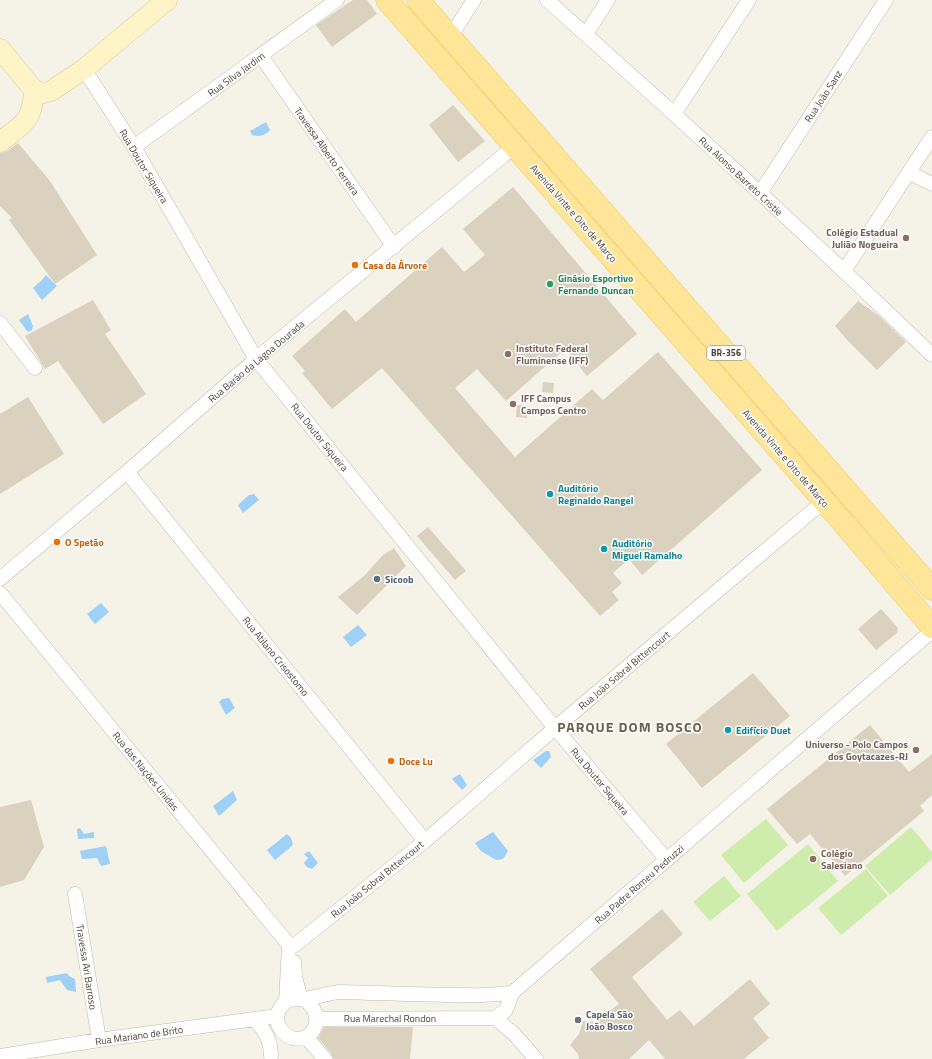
<svg xmlns="http://www.w3.org/2000/svg" width="932" height="1059" viewBox="0 0 932 1059" font-family="'Titillium Web',sans-serif">
<style>
.green{fill:#ceedad}
.water{fill:#9fd0f7}
.building{fill:#dbd1bf}
.lines{fill:none;stroke-linecap:round;stroke-linejoin:round}
.street-casing{stroke:#c2baaa;stroke-width:15}
.secondary-casing{stroke:#dac994;stroke-width:21}
.primary-casing{stroke:#efc85d;stroke-width:23}
.street{stroke:#fff;stroke-width:14}
.secondary{stroke:#fff4c8;stroke-width:20}
.primary{stroke:#ffe597;stroke-width:22}
.education-dot{fill:#8d6e63;stroke:#fff;stroke-width:1.5}
.food-dot{fill:#e8710a;stroke:#fff;stroke-width:1.5}
.leisure-dot{fill:#2e9e5b;stroke:#fff;stroke-width:1.5}
.culture-dot{fill:#0f9aa8;stroke:#fff;stroke-width:1.5}
.service-dot{fill:#5c6f8a;stroke:#fff;stroke-width:1.5}
.worship-dot{fill:#6b7280;stroke:#fff;stroke-width:1.5}
.labels{text-anchor:middle;stroke-width:3;stroke-linejoin:round;paint-order:stroke}
.shield{fill:#fff;stroke:#807b72;stroke-width:1}
.shield-label{font-size:9px;font-weight:bold;fill:#4a4336}
.street-label{font-size:10px;fill:#4a4336;stroke:#fff}
.education-label{font-size:10px;font-weight:bold;fill:#785e54;stroke:#fff;text-anchor:start}
.food-label{font-size:10px;font-weight:bold;fill:#c56008;stroke:#fff;text-anchor:start}
.leisure-label{font-size:10px;font-weight:bold;fill:#27864d;stroke:#fff;text-anchor:start}
.culture-label{font-size:10px;font-weight:bold;fill:#0d838f;stroke:#fff;text-anchor:start}
.service-label{font-size:10px;font-weight:bold;fill:#4e5e75;stroke:#fff;text-anchor:start}
.worship-label{font-size:10px;font-weight:bold;fill:#5b616d;stroke:#fff;text-anchor:start}
.district-label{font-size:14px;font-weight:bold;letter-spacing:1px;fill:#6e614c;stroke:#fff}
</style>
<rect width="100%" height="100%" fill="#f5f2e8"/>
<!-- green -->
<path class="green" d="M766,819L788,845L744,883L721,855Z
M911,827L932,852V859L890,895L865,866Z
M808,844L838,881L777,931L747,894Z
M866,869L888,896L841,935L818,908Z
M724,876L741,896L710,921L693,902Z"/>
<!-- water -->
<path class="water" d="M266,122L270,130C264,136 260,137 252,135L250,131Z
M46,275L57,286L42,300L33,288L42,280Z
M28,314L33,326L32,330L28,332L19,320Z
M254,494L259,500L243,513L238,505L249,495Z
M101,603L109,612L95,624L87,614Z
M358,625L367,635L351,647L343,637Z
M229,698L235,708L226,715L219,702L222,699Z
M546,751H549L551,757L541,768L533,760Z
M460,774L467,785L462,790L452,779Z
M233,791L237,800L219,816L213,806Z
M80,828L84,834L94,832V838L78,839L77,829Z
M493,832L508,851L503,859L496,860L481,851L475,843Z
M287,834L291,838L293,845L275,860L267,850Z
M106,846L110,864L101,866L97,858L82,859L80,851Z
M309,851L318,863L312,869L307,867L304,863L308,858L304,854Z
M67,973L69,976L75,979L76,992L67,990L60,980L47,983L46,977Z"/>
<!-- building -->
<path class="building" d="M353,0H367L377,14L332,47L316,25Z
M453,105L485,141L458,162L429,125Z
M18,143L50,181L97,255L55,284L9,220L12,218L0,206V153L7,151Z
M513,187L637,334L587,376L565,349L506,401L477,369L455,388L515,457L592,389L603,400L658,352L762,470L642,575L629,559L613,573L622,583L612,592L619,600L600,616L382,368L332,409L302,373L305,371L292,356L345,309L356,322L442,247L464,272L485,255L463,229Z
M93,300L111,330L105,334L146,394L103,424L58,361L45,369L25,336Z
M858,301L879,316L906,342L877,370L849,342L835,326Z
M543,382L554,383L553,393L542,392Z
M28,397L64,454L0,494V414Z
M517,405L528,406L527,418L516,417Z
M428,527L466,571L455,580L417,536Z
M394,548L406,566L357,615L338,597L364,576L383,555Z
M881,609L898,628L897,633L876,650L858,629Z
M753,673L790,716L702,788L666,744Z
M870,725L909,772L932,754V795L920,806L924,811L845,876L810,834L797,844L767,809Z
M31,800L44,847L24,880L0,887V807Z
M662,909L683,934L632,977L667,1020L680,1010L694,1026L750,979L770,1004L753,1018L769,1038L744,1059H665L649,1040L629,1059H579L578,1054L570,1045L579,1034L583,1021L595,1022L619,1004L590,969Z
M324,1027H413L410,1059H333L331,1053L318,1038Z"/>
<g class="lines">
<defs>
<path id="street" d="M547,0C678,116 806,234 932,355
M586,34L608,0
M450,37L474,0
M261,56L394,247
M84,69L134,147L256,359L555,728L667,860
M674,114L749,0
M134,147L337,0
M910,173L932,184
M760,193L886,0
M844,271L932,137
M0,323L35,368
M127,472L425,841
M0,579L127,472L256,359L515,146
M0,593L289,945H295
M75,894L99,1040
M295,945L425,841L555,728L824,501
M294,962L295,977L301,999
M303,999C328,1014 314,1044 292,1038C286,1036 282,1032 279,1026C275,1018 278,1007 286,1002C292,998 297,1000 303,999C315,998 327,993 339,992C352,992 366,993 379,993C408,994 437,995 467,995C482,996 497,994 512,993L932,631
M286,1002L289,945
M495,1018L514,1034L536,1059
M253,1019C264,1028 271,1041 271,1056
M317,1019L495,1018L506,1010L512,993
M306,1037L325,1059
M0,1056L99,1040L277,1016"/>
<path id="secondary" d="M0,49L34,90L44,93L51,91L84,69L167,0
M0,142C23,124 33,121 34,90"/>
<path id="primary" d="M387,0L839,518L932,627
M418,0L932,589"/>
</defs>
<!-- street casing -->
<use href="#street" class="street-casing"/>
<!-- secondary casing -->
<use href="#secondary" class="secondary-casing"/>
<!-- primary casing -->
<use href="#primary" class="primary-casing"/>
<!-- street -->
<use href="#street" class="street"/>
<!-- secondary -->
<use href="#secondary" class="secondary"/>
<!-- primary -->
<use href="#primary" class="primary"/>
</g>
<!-- markers -->
<g class="education-dot">
<circle cx="906" cy="238" r="4"/>
<circle cx="508" cy="354" r="4"/>
<circle cx="513" cy="404" r="4"/>
<circle cx="916" cy="750" r="4"/>
<circle cx="813" cy="859" r="4"/>
</g>
<g class="food-dot">
<circle cx="355" cy="265" r="4"/>
<circle cx="57" cy="542" r="4"/>
<circle cx="391" cy="761" r="4"/>
</g>
<circle class="leisure-dot" cx="550" cy="284" r="4"/>
<g class="culture-dot">
<circle cx="550" cy="494" r="4"/>
<circle cx="604" cy="549" r="4"/>
<circle cx="728" cy="730" r="4"/>
</g>
<circle class="service-dot" cx="377" cy="579" r="4"/>
<circle class="worship-dot" cx="578" cy="1020" r="4"/>
<g class="labels">
<!-- shield labels -->
<rect class="shield" x="707" y="346" width="38" height="14" rx="3"/>
<g class="shield-label">
<text x="726" y="356">BR-356</text>
</g>
<!-- street labels -->
<g class="street-label">
<text transform="translate(236 74) rotate(-36)" y="4">Rua Silva Jardim</text>
<text transform="translate(823 96) rotate(-57)" y="4">Rua João Sanz</text>
<text transform="translate(327 151) rotate(55)" y="4">Travessa Alberto Ferreira</text>
<text transform="translate(144 166) rotate(59)" y="4">Rua Doutor Siqueira</text>
<text transform="translate(741 176) rotate(43)" y="4">Rua Alonso Barreto Cristie</text>
<text transform="translate(574 213) rotate(49)" y="4">Avenida Vinte e Oito de Março</text>
<text transform="translate(256 361) rotate(-40)" y="4">Rua Barão da Lagoa Dourada</text>
<text transform="translate(320 437) rotate(51)" y="4">Rua Doutor Siqueira</text>
<text transform="translate(786 458) rotate(49)" y="4">Avenida Vinte e Oito de Março</text>
<text transform="translate(276 656) rotate(51)" y="4">Rua Atilano Crisostomo</text>
<text transform="translate(624 670) rotate(-40)" y="4">Rua João Sobral Bittencourt</text>
<text transform="translate(146 771) rotate(51)" y="4">Rua das Nações Unidas</text>
<text transform="translate(600 781) rotate(50)" y="4">Rua Doutor Siqueira</text>
<text transform="translate(377 879) rotate(-39)" y="4">Rua João Sobral Bittencourt</text>
<text transform="translate(639 884) rotate(-41)" y="4">Rua Padre Romeu Pedruzzi</text>
<text transform="translate(87 967) rotate(81)" y="4">Travessa Ari Barroso</text>
<text x="390" y="1022">Rua Marechal Rondon</text>
<text transform="translate(139 1035) rotate(-8)" y="4">Rua Mariano de Brito</text>
</g>
<!-- education labels -->
<g class="education-label">
<text x="898" y="236" text-anchor="end">Colégio Estadual<tspan x="898" dy="12">Julião Nogueira</tspan></text>
<text x="516" y="352">Instituto Federal<tspan x="516" dy="12">Fluminense (IFF)</tspan></text>
<text x="521" y="402">IFF Campus<tspan x="521" dy="12">Campos Centro</tspan></text>
<text x="908" y="748" text-anchor="end">Universo - Polo Campos<tspan x="908" dy="12">dos Goytacazes-RJ</tspan></text>
<text x="821" y="857">Colégio<tspan x="821" dy="12">Salesiano</tspan></text>
</g>
<!-- food labels -->
<g class="food-label">
<text x="363" y="269">Casa da Árvore</text>
<text x="65" y="546">O Spetão</text>
<text x="399" y="765">Doce Lu</text>
</g>
<!-- leisure labels -->
<g class="leisure-label">
<text x="558" y="282">Ginásio Esportivo<tspan x="558" dy="12">Fernando Duncan</tspan></text>
</g>
<!-- culture labels -->
<g class="culture-label">
<text x="558" y="492">Auditório<tspan x="558" dy="12">Reginaldo Rangel</tspan></text>
<text x="612" y="547">Auditório<tspan x="612" dy="12">Miguel Ramalho</tspan></text>
<text x="736" y="734">Edifício Duet</text>
</g>
<!-- service labels -->
<g class="service-label">
<text x="385" y="583">Sicoob</text>
</g>
<!-- worship labels -->
<g class="worship-label">
<text x="586" y="1018">Capela São<tspan x="586" dy="12">João Bosco</tspan></text>
</g>
<!-- district labels -->
<g class="district-label">
<text x="630" y="732">PARQUE DOM BOSCO</text>
</g>
</g>
</svg>
